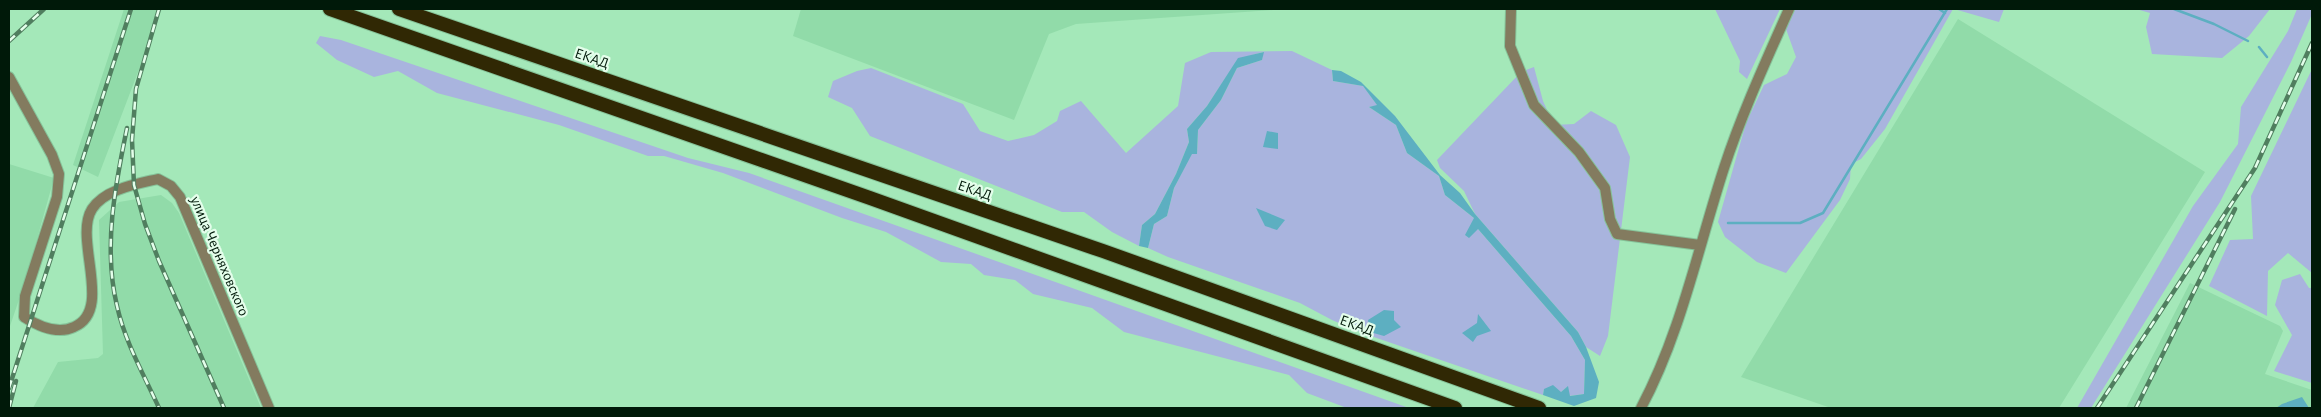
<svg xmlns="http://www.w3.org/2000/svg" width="2321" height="417" viewBox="0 0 2321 417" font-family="'Alegreya Sans',sans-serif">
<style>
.built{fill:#91dba9}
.green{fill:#a9b4de}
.water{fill:#5dafc1}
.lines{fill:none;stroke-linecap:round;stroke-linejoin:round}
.stream{stroke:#5dafc1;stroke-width:2.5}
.minor-casing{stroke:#86c399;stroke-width:12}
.trunk-casing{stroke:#86c399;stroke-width:16}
.minor{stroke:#837b5f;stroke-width:10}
.trunk{stroke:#302804;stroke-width:14}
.rail-casing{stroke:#507e5f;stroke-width:4.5}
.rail{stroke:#e4feeb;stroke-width:2.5;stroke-dasharray:8;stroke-linecap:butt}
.labels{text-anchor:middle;stroke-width:4.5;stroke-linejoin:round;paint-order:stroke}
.street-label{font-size:15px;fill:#001909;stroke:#e4feeb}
</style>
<rect width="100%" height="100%" fill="#a4e8b9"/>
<!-- built -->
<path class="built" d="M124,9H162L98,177L73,165Z
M801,9H1286L1076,24L1049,34L1014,120L793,36Z
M1958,19L2205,172L2059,408H1831L1741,377Z
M9,164L54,178L26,279L9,329Z
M161,195L172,203L179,213L261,408H33L58,362L98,358L103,354L99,220L119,202Z
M2190,283L2280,326L2283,331L2265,374L2312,390V408H2126Z"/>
<!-- green -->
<path class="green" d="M1715,9H1780L1747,79L1739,72L1740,61Z
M1794,9H1953L1885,129L1861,159L1851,164L1850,179L1840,200L1786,273L1757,262L1725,237L1718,222L1746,123L1764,85L1787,74L1796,57L1786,29Z
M1954,9H2004L1999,22Z
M2136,9H2270L2249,36L2222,58L2152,54L2146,27L2150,13Z
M2297,9H2312V14L2291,62L2220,202L2091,408H2077L2193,206L2238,144L2241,107L2288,31Z
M320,36L341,40L688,158L749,173L1409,408H1347L1307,393L1289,375L1124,332L1092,308L1033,294L1015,280L984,275L971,264L941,262L886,232L842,218L723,173L664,156H648L559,125L437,93L398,71L374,77L337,60L316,43Z
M1292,51L1332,70L1333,81L1363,86L1378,106L1369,107L1396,125L1407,153L1439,176L1445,195L1474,218L1478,229L1571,336L1585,360L1584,394L1569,396L1567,387L1561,392L1544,389L1543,395L1365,334L1332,320L1300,303L1168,257L1148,248L1154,224L1167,216L1174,188L1192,153L1197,154L1198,130L1221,100L1237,68L1262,60L1263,52L1238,59L1207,106L1187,129L1189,142L1176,174L1155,214L1142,225L1139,246L1112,232L1084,212H1062L870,136L852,108L828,97L833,81L857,71L871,68L963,104L980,131L1008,141L1034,135L1057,121L1060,111L1081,101L1126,153L1178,106L1185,63L1211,52Z
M1534,67L1543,101L1554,125L1574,124L1591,111L1616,125L1630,157L1608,336L1600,356L1586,347L1578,332L1475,214L1464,191L1440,168L1437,160L1521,72Z
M2312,69V273L2288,253L2268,271L2267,316L2209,286L2230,240L2253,239L2251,196Z
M2300,274L2309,288H2312V383L2274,371L2292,335L2275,305L2282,280Z"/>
<!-- water -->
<path class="water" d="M1264,52L1262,60L1237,68L1221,100L1198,130L1197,154H1192L1174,188L1167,216L1154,224L1148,248L1139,246L1142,225L1155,214L1176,174L1189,142L1187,129L1207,106L1238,58Z
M1332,70L1341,71L1361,82L1395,116L1440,175L1460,193L1475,214L1578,332L1586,347L1599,382L1596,398L1574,406L1543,395L1544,389L1553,385L1561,392L1568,386L1570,396L1584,394L1585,360L1571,336L1478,229L1469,238L1465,235L1474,218L1445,195L1439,176L1407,153L1396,125L1369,107L1377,105L1363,86L1333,81Z
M1267,131L1278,133V149L1263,147Z
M1256,208L1285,220L1277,230L1265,226Z
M1384,310L1394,311V320L1401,327L1384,336L1370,332L1368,320Z
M1478,314L1491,331L1477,336L1473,342L1462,333L1477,323Z
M2302,397L2309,408H2276L2282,404Z"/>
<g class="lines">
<!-- stream -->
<path class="stream" d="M1939,9L1945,13
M2174,9L2214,24L2248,41
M2259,47L2267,57
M1728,223H1800L1823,213L1947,9"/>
<defs>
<path id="minor" d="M1511,9L1510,46L1534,105L1579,152L1605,188L1610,219L1617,234L1700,245
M9,77L52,155L59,174L57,197L25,296L24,317C38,326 57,335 74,327C114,310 73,239 92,209C105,189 137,184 158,179L171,186L180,197L269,408
M1641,408C1681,333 1698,248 1724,168C1742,113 1766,61 1789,9"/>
<path id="trunk" d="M330,9L870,198L1455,408
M399,9L1103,251L1539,408"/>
</defs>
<!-- minor casing -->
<use href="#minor" class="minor-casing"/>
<!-- trunk casing -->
<use href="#trunk" class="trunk-casing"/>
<!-- minor -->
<use href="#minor" class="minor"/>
<!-- trunk -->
<use href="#trunk" class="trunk"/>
<defs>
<path id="rail" d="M159,9L136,89L132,140L134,185L145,224L159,261L224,408
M9,41L44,9
M127,128C115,186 103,248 117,306C125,342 144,375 159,408
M9,388L131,9
M9,408L16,381
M2097,408L2255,168L2312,43
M2136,408L2235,209"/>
</defs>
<!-- rail casing -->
<use href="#rail" class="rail-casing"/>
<!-- rail -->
<use href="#rail" class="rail"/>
</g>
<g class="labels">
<!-- street labels -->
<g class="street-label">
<text transform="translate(592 58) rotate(19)" y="5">ЕКАД</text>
<text transform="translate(975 190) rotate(19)" y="5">ЕКАД</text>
<text transform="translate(220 256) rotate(67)" y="5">улица Черняховского</text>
<text transform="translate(1357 325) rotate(20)" y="5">ЕКАД</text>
</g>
</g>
<!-- border -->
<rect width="2321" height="417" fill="none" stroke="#001909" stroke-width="20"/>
</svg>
